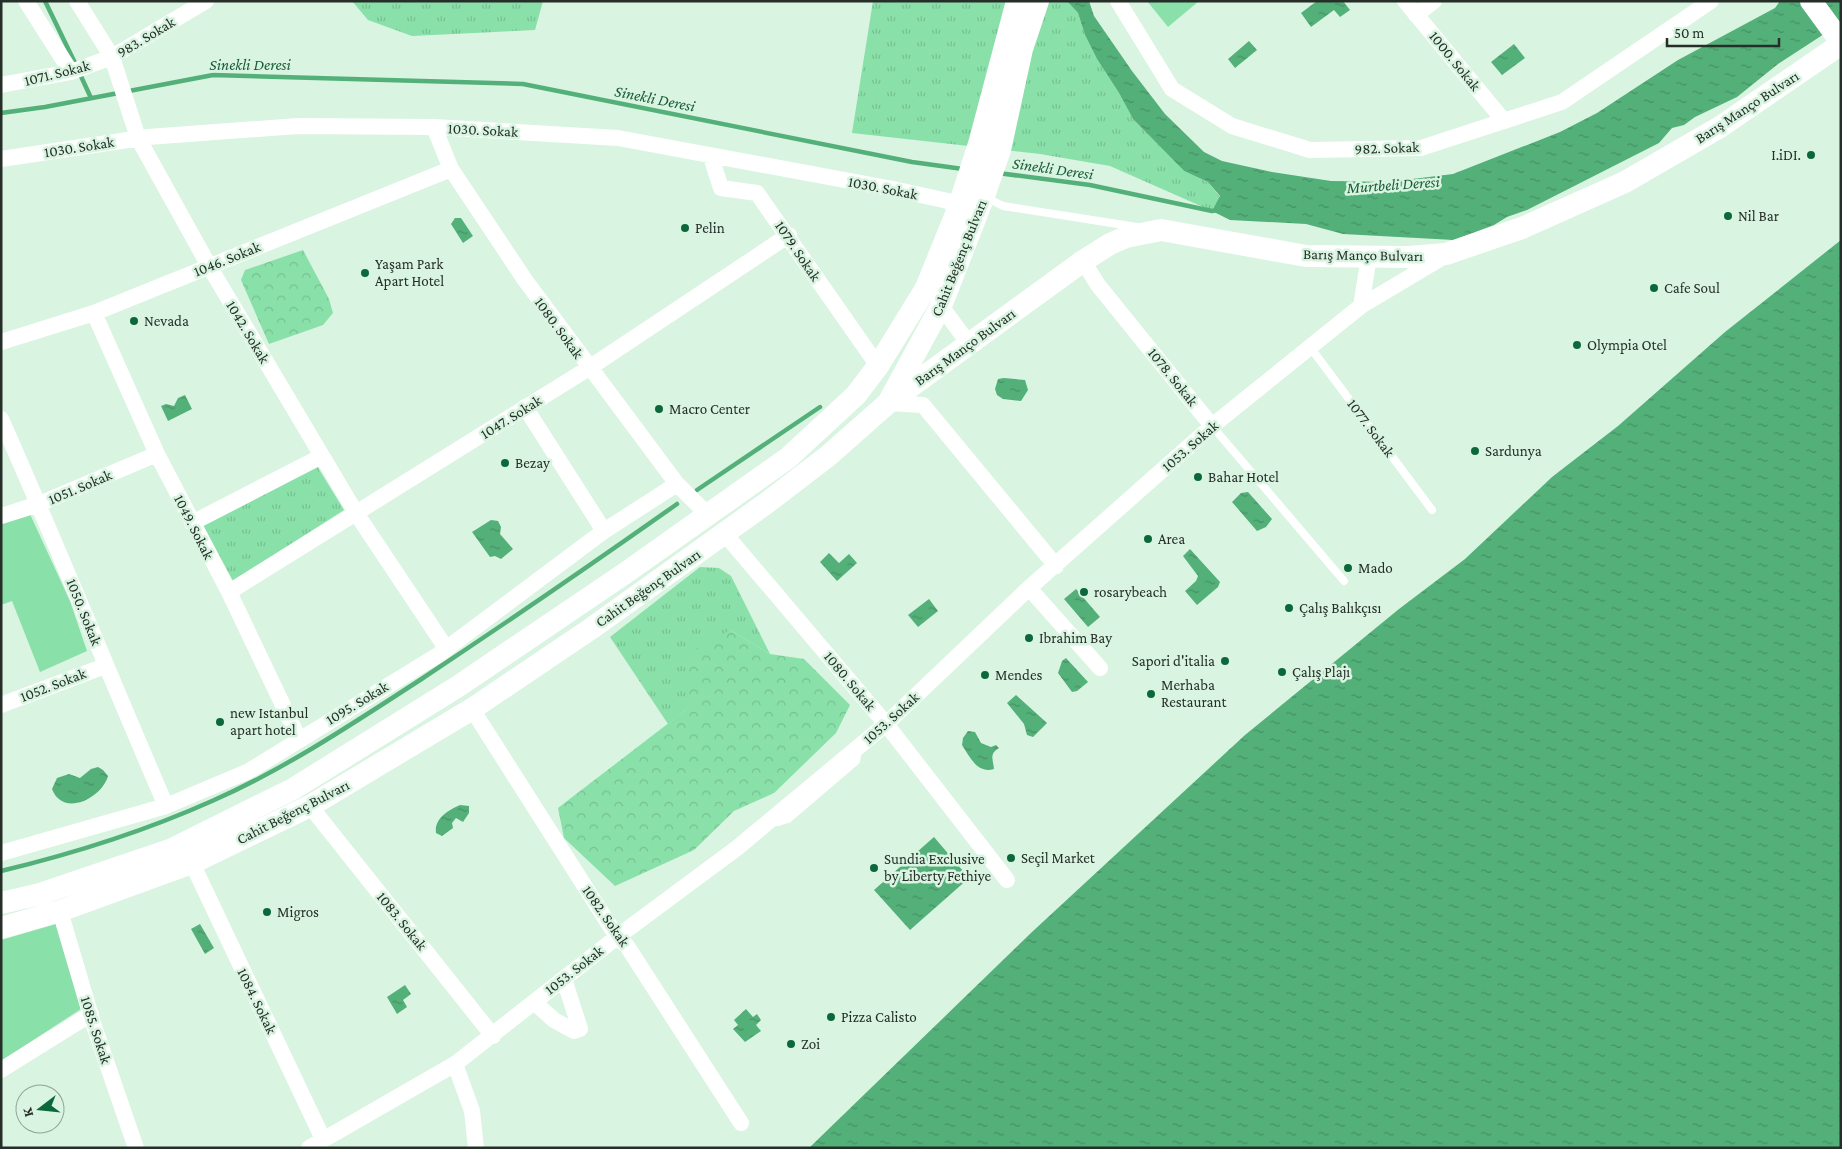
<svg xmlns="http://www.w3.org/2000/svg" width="1842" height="1149" viewBox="0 0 1842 1149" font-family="'Crimson Pro',serif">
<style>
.grass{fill:url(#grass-tufts)}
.forest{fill:url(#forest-crowns)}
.green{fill:#8ae0a9}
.water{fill:url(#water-ripples)}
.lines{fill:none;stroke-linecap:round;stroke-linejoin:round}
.stream{stroke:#54b079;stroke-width:4.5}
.lane{stroke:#fff;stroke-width:8}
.street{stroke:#fff;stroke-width:16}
.secondary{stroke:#fff;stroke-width:22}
.poi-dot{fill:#0c683b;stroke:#d9f4e1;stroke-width:2}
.labels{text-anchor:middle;stroke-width:5;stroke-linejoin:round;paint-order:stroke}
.street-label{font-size:15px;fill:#252f28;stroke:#d9f4e1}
.poi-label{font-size:15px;fill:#252f28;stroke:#d9f4e1;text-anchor:start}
.water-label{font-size:16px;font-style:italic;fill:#185c37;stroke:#d9f4e1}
</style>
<defs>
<pattern id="grass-tufts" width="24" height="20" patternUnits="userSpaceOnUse" patternTransform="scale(1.25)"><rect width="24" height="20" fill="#8ae0a9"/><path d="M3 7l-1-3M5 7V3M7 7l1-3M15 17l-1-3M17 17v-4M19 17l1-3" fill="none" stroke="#77c091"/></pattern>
<pattern id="forest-crowns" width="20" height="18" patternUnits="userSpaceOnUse" patternTransform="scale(1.25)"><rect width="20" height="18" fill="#8ae0a9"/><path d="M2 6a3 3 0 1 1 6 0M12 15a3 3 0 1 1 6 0" fill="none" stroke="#77c091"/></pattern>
<pattern id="water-ripples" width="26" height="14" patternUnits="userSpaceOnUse" patternTransform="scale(1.25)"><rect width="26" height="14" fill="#54b079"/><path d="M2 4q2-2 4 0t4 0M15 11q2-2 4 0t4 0" fill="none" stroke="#459063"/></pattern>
</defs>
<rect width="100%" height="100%" fill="#d9f4e1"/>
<!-- grass -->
<path class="grass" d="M352,1H543L535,30L412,36L368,20Z
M873,1H1067L1078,13L1085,35L1097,59L1119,93L1133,119L1184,171L1208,182L1220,197L1212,211L1110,166L1040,154L852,133Z
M317,466L344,510L233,581L203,525Z
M700,567L719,568L731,576L770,654L730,630L687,709L668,724L610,637Z"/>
<!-- forest -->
<path class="forest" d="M303,250L329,299L333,313L323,325L269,344L241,280L245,270Z
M730,630L770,654L804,659L850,705L836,733L774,793L734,811L694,850L615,886L564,838L558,808L687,709L688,653Z"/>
<!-- green -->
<path class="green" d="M1147,1H1199L1168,27Z
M29,512L70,601L87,651L40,672L12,601L1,605V522Z
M56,924L81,1009L1,1061V940Z"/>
<!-- water -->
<path class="water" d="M1067,1H1089L1094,16L1132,71L1165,114L1204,152L1222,161L1272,172L1331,181L1388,182L1453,174L1560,132L1597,113L1678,60L1775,8L1780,1H1841V23L1778,64L1737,97L1695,117L1684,125L1672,128L1659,143L1527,210L1507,217L1494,225L1454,240L1343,234L1306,224L1230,220L1212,211L1220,196L1208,182L1184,171L1133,119L1119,93L1097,59L1085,35L1078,13Z
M1317,1H1343L1350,10L1340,17L1334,10L1311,27L1301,13Z
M1249,41L1257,50L1235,68L1228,59Z
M1514,44L1525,58L1502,75L1491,62Z
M455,218H461L473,236L463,243L451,224Z
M1841,240V1148H809L1032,932L1245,735L1399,609L1465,559L1552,477L1618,426L1725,332Z
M1004,378L1025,380L1028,390L1021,401L1003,399L997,395L995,389L998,379Z
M185,395L192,409L168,421L161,406L166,404L174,406L178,398Z
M1248,492L1272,519L1266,527L1257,531L1232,502L1241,493Z
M491,520L498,521L501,527L500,534L513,549L501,559L495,556L490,557L472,532Z
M1190,549L1220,582L1218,587L1197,605L1185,591L1196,581L1198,576L1183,556Z
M829,553L839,563L849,554L857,563L837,581L820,562Z
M1076,589L1100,617L1088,627L1064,599Z
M929,599L938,611L918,627L908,615Z
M1066,658L1088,682L1077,691L1072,692L1058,673L1062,661Z
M1016,695L1047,723L1033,737L1027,735L1024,724L1007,703Z
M968,731L975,732L981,743L991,747L996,745L999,748C989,754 993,759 994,769C977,774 970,757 962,745L963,738Z
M98,767L103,770L108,776C102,798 63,818 52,789L57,778L69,774L80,778L91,769Z
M460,805L469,806V813L463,822L456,818L452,823L453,828L442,836L436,833C434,819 448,810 460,805Z
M934,837L969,878L910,930L874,890Z
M200,924L214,948L205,954L191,929Z
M405,985L411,994L403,1000L407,1007L397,1014L387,997Z
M746,1009L753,1017L757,1014L761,1020L756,1025L761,1031L745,1042L733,1029L738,1025L734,1020Z"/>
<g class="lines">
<!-- stream -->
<path class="stream" d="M45,1L76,65
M79,72L91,98
M1,113L45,107L213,75L523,84L912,162L963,169
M998,173L1090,185L1212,211L1217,210
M697,490L820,407
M1,871C72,854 145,831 212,801C285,769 352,724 420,680C506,623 592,564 677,504"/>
<!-- lane -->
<path class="lane" d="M985,197L1003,206L1137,227
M1310,347L1432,510
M1212,426L1344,581
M772,821L778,822L788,819L856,761L858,751"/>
<!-- street -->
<path class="street" d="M26,1L71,72
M77,1L112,57L138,138L209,266L356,513L446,648
M1118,1L1172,89L1232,126L1310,150L1421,148L1562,102L1711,1
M1405,1L1504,121
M1416,15L1434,1
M1,85L71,72L112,57L206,1
M434,127L451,169L525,280L677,484L707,514
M711,157L721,188L757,193L878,366
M1,159L148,137L298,126L434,127L618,138L893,189L948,201L958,209
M1083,261L1098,285L1212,426
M941,306L969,344
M1361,306L1369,257
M94,313L157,454L229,592L299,739
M1,342L94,313L451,169
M888,403L923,405L1056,566
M525,407L604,531
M1,419C58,547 110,677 166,806
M1,516L39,504L157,454
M192,523L322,456
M725,534L886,724L1007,880
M1029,588L1100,668
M229,592L589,368L789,235
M1,705L105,666
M472,709L617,937L627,946L741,1123
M310,806L493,1036
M1,853L166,806L249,771L438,655L604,531L677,484
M192,863L323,1139
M60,911L93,1023L136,1148
M534,1002L554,1020L574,1031L580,1029L564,979
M455,1064L472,1111L476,1148
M1,1070L91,1014
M309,1148L455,1064L617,937L737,848L886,724L1029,588L1212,426L1361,306L1445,256"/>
<!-- secondary -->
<path class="secondary" d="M1811,1L1841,42
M892,400L1083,261L1110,244L1126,237L1161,230L1306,256L1408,257L1446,254L1522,228L1625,182L1720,127L1841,44
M1,903L40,894L170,850L293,789L457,687L624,574L788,458L856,395L878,366L926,288L958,209L979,144L1017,1
M1,928L60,911L192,863L310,806L472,709L592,628L768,502L828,456L888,403L941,306L984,196L1000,150L1022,49L1038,1"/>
</g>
<!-- markers -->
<g class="poi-dot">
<circle cx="1811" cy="155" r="5"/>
<circle cx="1728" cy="216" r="5"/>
<circle cx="685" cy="228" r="5"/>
<circle cx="365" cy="273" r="5"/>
<circle cx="1654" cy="288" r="5"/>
<circle cx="134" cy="321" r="5"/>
<circle cx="1577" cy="345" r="5"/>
<circle cx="659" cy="409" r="5"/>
<circle cx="1475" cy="451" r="5"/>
<circle cx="505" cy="463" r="5"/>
<circle cx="1198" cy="477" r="5"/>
<circle cx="1148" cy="539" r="5"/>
<circle cx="1348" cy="568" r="5"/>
<circle cx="1084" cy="592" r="5"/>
<circle cx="1289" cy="608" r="5"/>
<circle cx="1029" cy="638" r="5"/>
<circle cx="1225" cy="661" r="5"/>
<circle cx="1282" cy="672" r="5"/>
<circle cx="985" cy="675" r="5"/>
<circle cx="1151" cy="694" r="5"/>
<circle cx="220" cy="722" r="5"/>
<circle cx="1011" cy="858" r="5"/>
<circle cx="874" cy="868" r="5"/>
<circle cx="267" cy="912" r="5"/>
<circle cx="831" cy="1017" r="5"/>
<circle cx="791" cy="1044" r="5"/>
</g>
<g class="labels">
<!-- street labels -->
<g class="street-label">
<text transform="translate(146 37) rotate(-31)" y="5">983. Sokak</text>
<text transform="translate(1455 61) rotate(51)" y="5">1000. Sokak</text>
<text transform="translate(57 73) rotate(-14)" y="5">1071. Sokak</text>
<text transform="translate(1747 107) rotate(-33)" y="5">Barış Manço Bulvarı</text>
<text transform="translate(483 130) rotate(3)" y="5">1030. Sokak</text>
<text transform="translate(79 147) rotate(-9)" y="5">1030. Sokak</text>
<text transform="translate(1387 148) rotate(-2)" y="5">982. Sokak</text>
<text transform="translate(883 188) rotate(11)" y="5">1030. Sokak</text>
<text transform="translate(798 251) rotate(56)" y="5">1079. Sokak</text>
<text transform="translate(1363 255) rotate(1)" y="5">Barış Manço Bulvarı</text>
<text transform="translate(959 258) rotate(-68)" y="5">Cahit Beğenç Bulvarı</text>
<text transform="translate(227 259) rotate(-22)" y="5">1046. Sokak</text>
<text transform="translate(559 328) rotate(54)" y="5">1080. Sokak</text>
<text transform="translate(248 332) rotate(59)" y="5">1042. Sokak</text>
<text transform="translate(965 347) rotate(-36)" y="5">Barış Manço Bulvarı</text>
<text transform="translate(1173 377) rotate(51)" y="5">1078. Sokak</text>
<text transform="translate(511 417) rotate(-32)" y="5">1047. Sokak</text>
<text transform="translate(1371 428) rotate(53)" y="5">1077. Sokak</text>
<text transform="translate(1190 446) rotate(-41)" y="5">1053. Sokak</text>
<text transform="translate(80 487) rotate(-23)" y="5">1051. Sokak</text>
<text transform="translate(194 527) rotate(63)" y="5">1049. Sokak</text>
<text transform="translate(648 588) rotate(-35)" y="5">Cahit Beğenç Bulvarı</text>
<text transform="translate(84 612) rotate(68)" y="5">1050. Sokak</text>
<text transform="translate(850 681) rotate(50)" y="5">1080. Sokak</text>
<text transform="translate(53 685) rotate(-21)" y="5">1052. Sokak</text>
<text transform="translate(357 703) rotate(-31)" y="5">1095. Sokak</text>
<text transform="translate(891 718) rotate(-42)" y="5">1053. Sokak</text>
<text transform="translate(293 812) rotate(-27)" y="5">Cahit Beğenç Bulvarı</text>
<text transform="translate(606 916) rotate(55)" y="5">1082. Sokak</text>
<text transform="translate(402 921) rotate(51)" y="5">1083. Sokak</text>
<text transform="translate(574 970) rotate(-38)" y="5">1053. Sokak</text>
<text transform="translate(257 1001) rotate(64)" y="5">1084. Sokak</text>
<text transform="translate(96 1030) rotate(72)" y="5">1085. Sokak</text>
</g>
<!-- poi labels -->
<g class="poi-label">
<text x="1801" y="160" text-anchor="end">I.iDI.</text>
<text x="1738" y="221">Nil Bar</text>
<text x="695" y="233">Pelin</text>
<text x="375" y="269">Yaşam Park<tspan x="375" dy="17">Apart Hotel</tspan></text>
<text x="1664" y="293">Cafe Soul</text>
<text x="144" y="326">Nevada</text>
<text x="1587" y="350">Olympia Otel</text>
<text x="669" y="414">Macro Center</text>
<text x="1485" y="456">Sardunya</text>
<text x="515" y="468">Bezay</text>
<text x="1208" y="482">Bahar Hotel</text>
<text x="1158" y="544">Area</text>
<text x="1358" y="573">Mado</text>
<text x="1094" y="597">rosarybeach</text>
<text x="1299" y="613">Çalış Balıkçısı</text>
<text x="1039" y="643">Ibrahim Bay</text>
<text x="1215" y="666" text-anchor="end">Sapori d'italia</text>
<text x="1292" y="677">Çalış Plajı</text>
<text x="995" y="680">Mendes</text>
<text x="1161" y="690">Merhaba<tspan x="1161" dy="17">Restaurant</tspan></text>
<text x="230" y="718">new Istanbul<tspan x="230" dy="17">apart hotel</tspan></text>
<text x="1021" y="863">Seçil Market</text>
<text x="884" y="864">Sundia Exclusive<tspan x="884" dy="17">by Liberty Fethiye</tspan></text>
<text x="277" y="917">Migros</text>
<text x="841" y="1022">Pizza Calisto</text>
<text x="801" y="1049">Zoi</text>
</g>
<!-- water labels -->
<g class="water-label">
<text x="250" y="70">Sinekli Deresi</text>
<text transform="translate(655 98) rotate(11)" y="6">Sinekli Deresi</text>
<text transform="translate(1053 168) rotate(8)" y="6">Sinekli Deresi</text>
<text transform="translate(1393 184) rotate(-4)" y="6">Murtbeli Deresi</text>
</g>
</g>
<!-- border -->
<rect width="1842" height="1149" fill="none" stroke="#252f28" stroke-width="5"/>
<!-- north arrow -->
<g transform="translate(40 1109) rotate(254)"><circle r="24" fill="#d9f4e1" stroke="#91a597"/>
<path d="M0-4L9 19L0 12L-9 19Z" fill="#0c683b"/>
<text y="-8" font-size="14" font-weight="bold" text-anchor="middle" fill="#252f28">K</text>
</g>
<!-- scale -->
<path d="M1667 38v8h112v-8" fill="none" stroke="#252f28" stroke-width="2.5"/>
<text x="1674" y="38" font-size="15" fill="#252f28" stroke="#d9f4e1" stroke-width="4" paint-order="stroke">50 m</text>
</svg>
